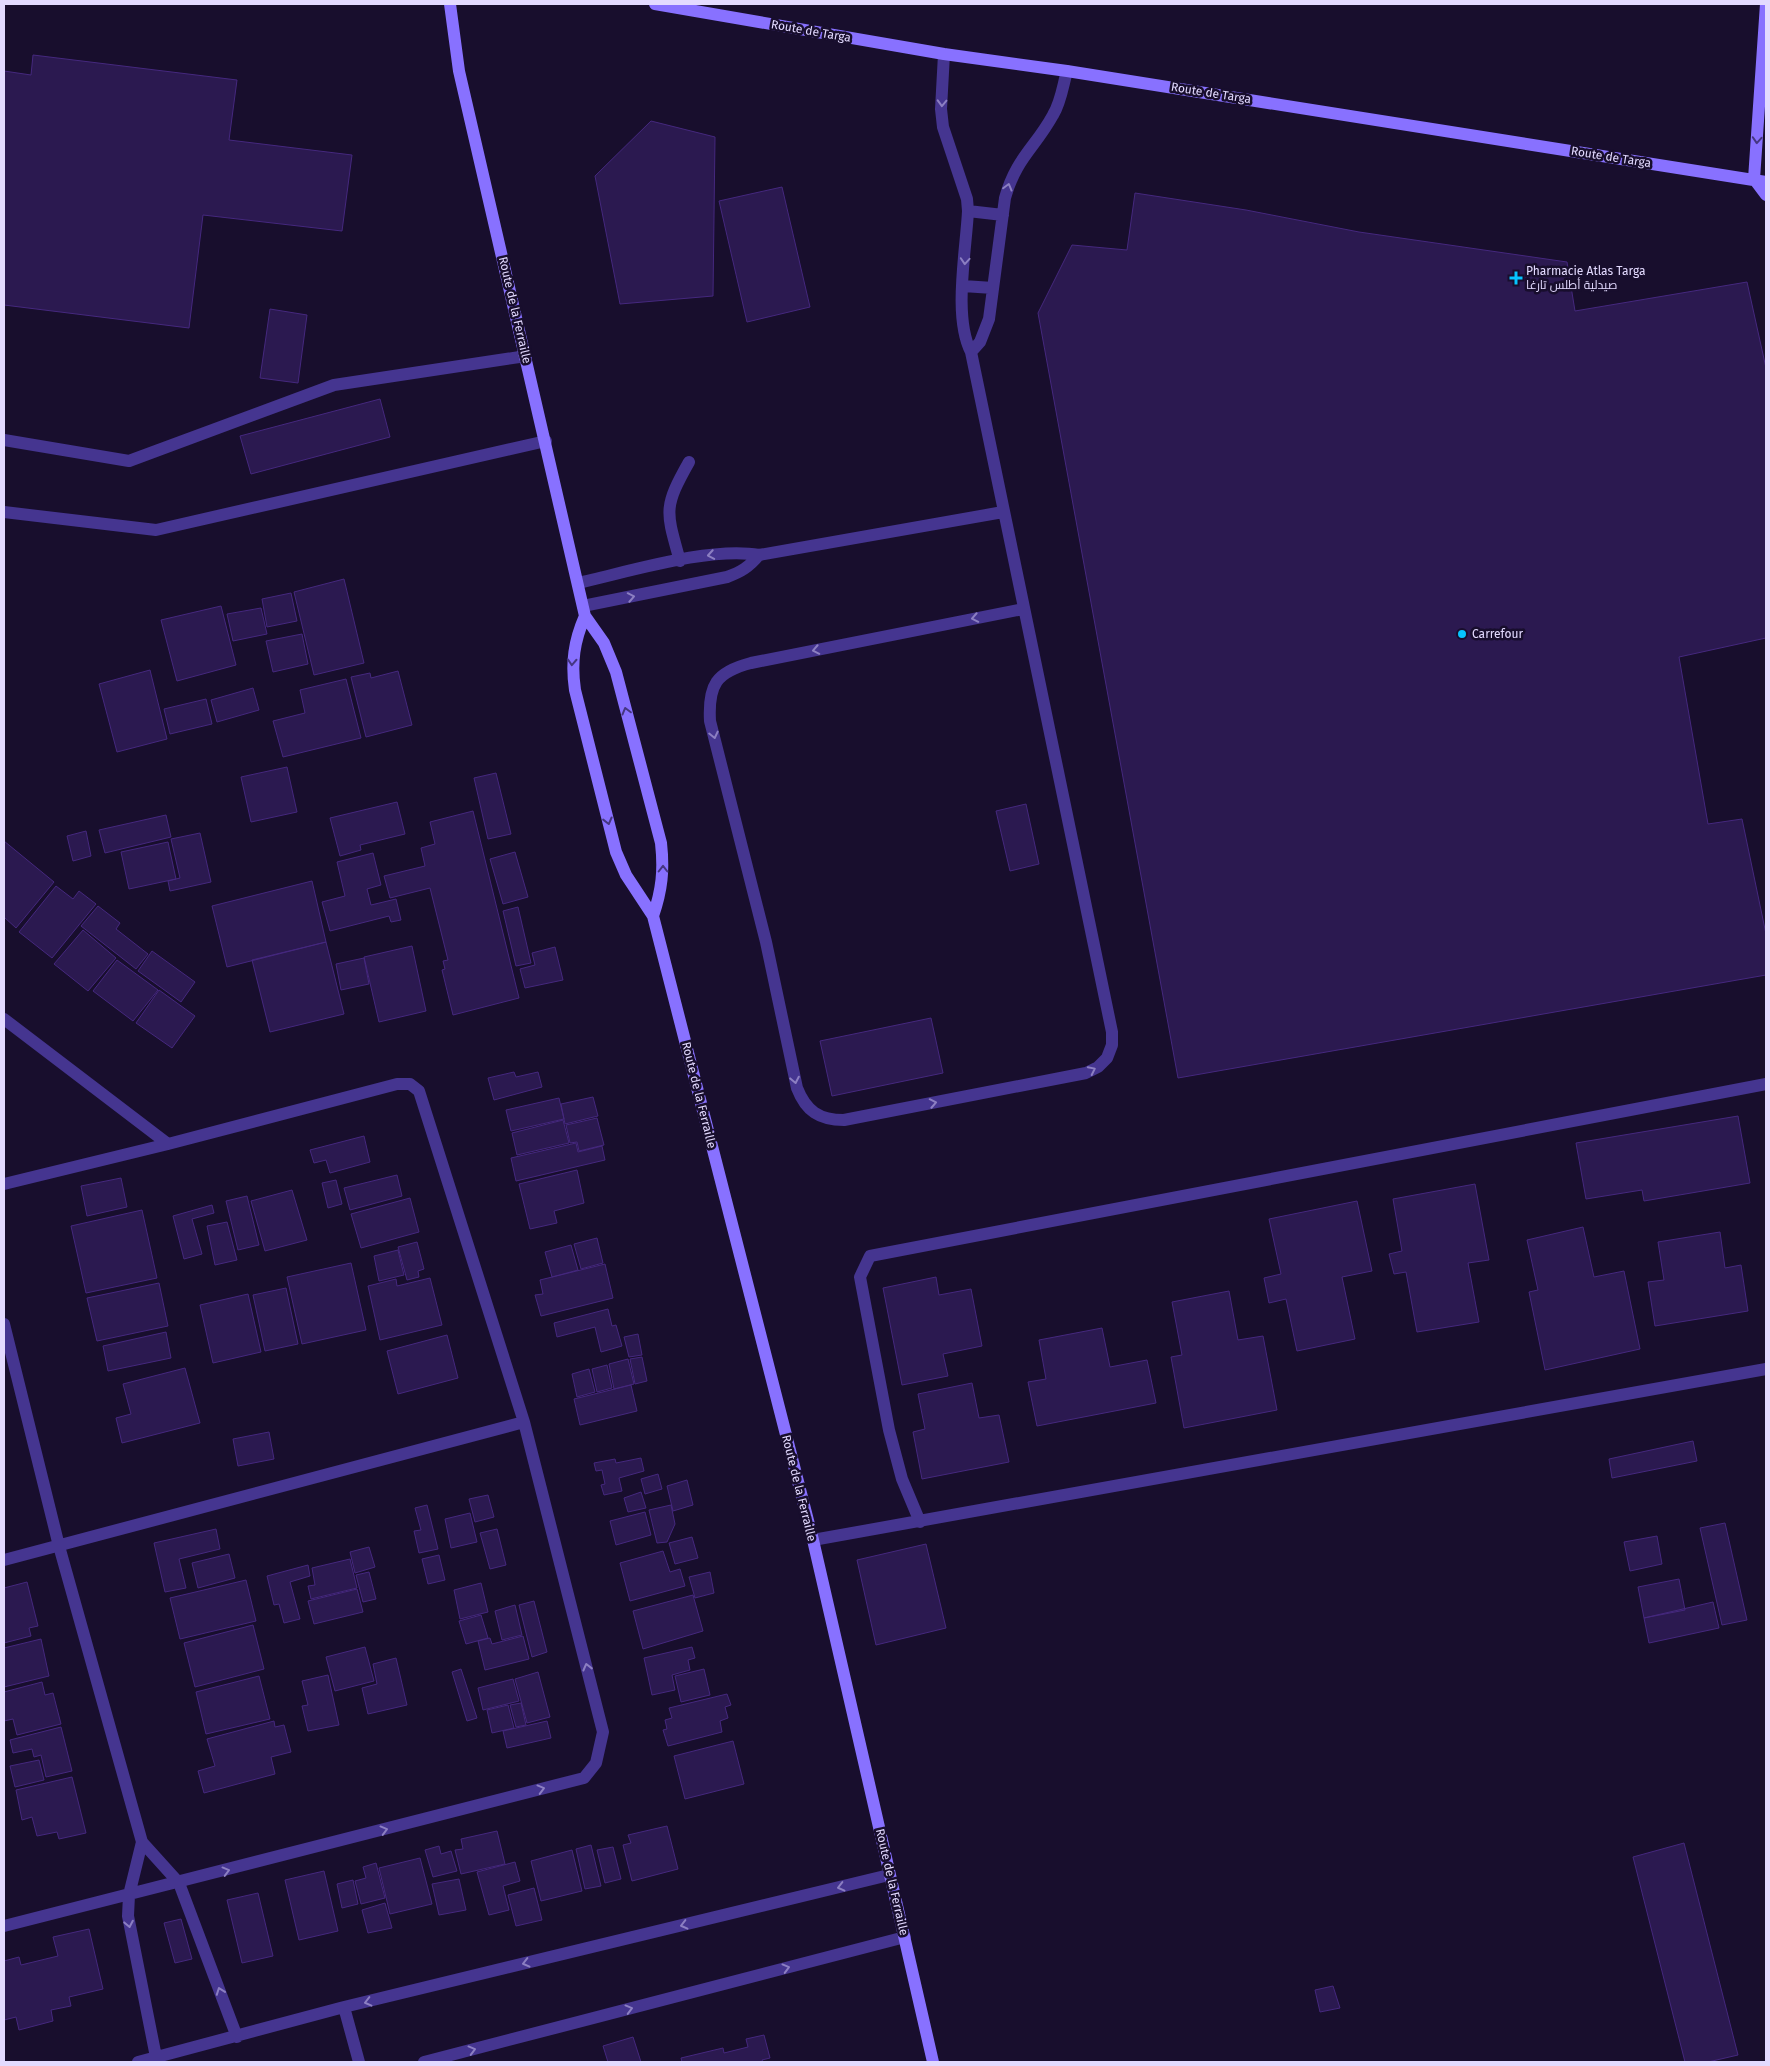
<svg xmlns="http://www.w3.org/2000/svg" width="1770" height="2066" viewBox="0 0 1770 2066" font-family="'Fira Sans',Cairo,sans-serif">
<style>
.building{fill:#2b1950;stroke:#45287e}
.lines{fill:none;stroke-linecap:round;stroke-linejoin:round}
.lane{stroke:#453590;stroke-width:12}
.street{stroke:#453590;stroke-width:12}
.secondary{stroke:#8871ff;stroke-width:12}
.oneway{stroke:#8c7fc2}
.oneway2{stroke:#453681}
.poi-dot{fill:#06c4ff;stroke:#180e2d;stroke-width:2}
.labels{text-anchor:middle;stroke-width:5;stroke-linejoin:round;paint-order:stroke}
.street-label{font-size:12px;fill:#e3daff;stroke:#180e2d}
.poi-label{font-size:12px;fill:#e3daff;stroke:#180e2d;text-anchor:start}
</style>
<rect width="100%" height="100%" fill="#180e2d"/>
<!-- building -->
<path class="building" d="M33,55L237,80L229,140L352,155L342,231L203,215L189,328L4,305V71L31,75Z
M651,121L715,137L713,296L620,304L595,176Z
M782,187L810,307L747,322L719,201Z
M1135,193L1246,210L1359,232L1567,262L1575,311L1747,282L1766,368V638L1679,657L1708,824L1742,819L1766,934V975L1178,1078L1038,313L1072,245L1127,250Z
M270,309L307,315L298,383L260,378Z
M380,399L390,437L251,474L240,436Z
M344,579L364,663L314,675L294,592Z
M291,593L297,621L267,627L262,599Z
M221,606L236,665L177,681L161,620Z
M261,608L267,634L233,641L227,614Z
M302,634L308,664L273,672L266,641Z
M150,670L167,739L117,752L99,684Z
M398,671L412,725L366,737L351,677L370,673L371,678Z
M346,679L361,738L283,757L273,721L305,713L300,690Z
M253,688L259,710L217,722L211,700Z
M206,699L212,724L170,734L164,709Z
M287,767L297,812L251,822L241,777Z
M496,773L511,834L488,839L474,778Z
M397,802L405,834L360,845L361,850L340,856L330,818Z
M1026,804L1039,864L1010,871L996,811Z
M473,811L519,998L453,1015L442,970L445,969L443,961L448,960L430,888L390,898L384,876L425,866L421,848L435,844L430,822Z
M166,815L171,837L105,853L99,830Z
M86,831L91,856L73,861L67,836Z
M200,833L211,882L170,891L168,881L180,878L171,839Z
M4,841L54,882L16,928L4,917Z
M168,842L176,879L129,889L121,852Z
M515,852L528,897L503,904L490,859Z
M373,853L381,885L367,889L371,905L396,899L401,920L391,922L389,916L330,931L322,902L345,896L337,862Z
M312,881L326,942L227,967L212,906Z
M56,886L73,899L79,891L96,904L52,958L19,932Z
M98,906L120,923L116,929L148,954L136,969L81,926Z
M518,907L531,963L516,966L503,911Z
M83,930L116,958L88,991L54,964Z
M326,942L344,1014L270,1032L252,960Z
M412,946L426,1011L379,1022L364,957Z
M555,947L563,980L525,988L520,969L535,965L532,953Z
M152,951L195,982L181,1002L138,971Z
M364,958L369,984L341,990L336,964Z
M117,960L158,990L133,1021L93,991Z
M159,990L195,1016L172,1048L136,1023Z
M931,1018L943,1073L832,1096L820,1041Z
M514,1072L516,1077L538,1072L542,1087L494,1100L488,1078Z
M593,1097L598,1116L565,1124L561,1104Z
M559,1098L564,1119L511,1131L506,1110Z
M1738,1116L1750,1183L1644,1201L1642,1190L1586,1199L1576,1143Z
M597,1118L604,1145L579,1151L577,1142L570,1143L566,1125Z
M563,1120L569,1143L517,1155L512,1133Z
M364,1136L370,1162L330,1173L326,1160L314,1163L310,1150Z
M576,1143L578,1152L602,1146L605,1160L516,1181L511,1158Z
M577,1170L584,1203L554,1211L557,1223L530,1229L519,1184Z
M397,1175L402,1196L350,1210L344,1188Z
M121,1178L127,1207L87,1216L81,1186Z
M336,1180L342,1204L328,1208L322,1183Z
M1475,1184L1489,1260L1468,1263L1479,1322L1417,1332L1406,1272L1394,1274L1389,1254L1402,1251L1393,1199Z
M292,1190L307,1240L265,1251L251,1201Z
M247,1196L259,1245L238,1250L226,1201Z
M410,1198L419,1232L361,1248L351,1214Z
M1357,1201L1372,1271L1342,1277L1355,1339L1297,1351L1286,1299L1269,1303L1264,1278L1281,1274L1269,1219Z
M212,1205L214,1213L192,1219L202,1254L184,1259L173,1216Z
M142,1210L157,1278L86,1293L71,1226Z
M227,1222L237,1260L215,1265L207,1226Z
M1583,1227L1594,1277L1624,1271L1640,1349L1545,1370L1529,1292L1538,1290L1527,1240Z
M1720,1232L1725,1268L1741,1265L1748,1311L1655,1326L1648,1282L1664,1280L1658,1242Z
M597,1238L603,1263L581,1269L574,1244Z
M417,1242L424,1269L418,1271L419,1277L407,1280L398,1247Z
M571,1245L578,1270L552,1277L545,1252Z
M398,1250L404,1275L379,1281L374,1256Z
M351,1263L366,1330L302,1344L287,1277Z
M605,1264L613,1298L541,1316L535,1295L543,1294L540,1280Z
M936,1277L939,1295L971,1289L982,1346L943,1354L948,1376L902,1385L883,1288Z
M430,1278L442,1325L380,1340L368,1286L396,1279L397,1286Z
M159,1283L168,1326L97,1341L87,1298Z
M286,1288L298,1344L265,1351L253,1295Z
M1229,1291L1238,1340L1263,1336L1277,1410L1184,1428L1171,1357L1182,1355L1172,1302Z
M248,1294L261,1352L213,1363L200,1305Z
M608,1309L612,1326L616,1325L622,1346L601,1352L595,1327L557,1337L554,1323Z
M1102,1328L1110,1367L1147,1360L1156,1403L1037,1426L1028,1382L1046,1379L1039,1340Z
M166,1332L171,1358L108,1371L103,1346Z
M638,1334L642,1355L629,1357L624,1337Z
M447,1335L458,1378L398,1394L387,1351Z
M642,1357L647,1381L635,1384L630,1359Z
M628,1359L634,1384L614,1389L609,1364Z
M607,1365L612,1388L597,1392L592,1369Z
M185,1368L200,1423L122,1443L116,1418L131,1414L123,1384Z
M589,1369L595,1392L577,1397L572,1374Z
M972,1383L979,1418L999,1415L1009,1462L922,1479L913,1432L925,1429L918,1394Z
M631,1385L637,1411L580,1425L574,1399Z
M269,1432L274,1459L238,1466L233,1439Z
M1693,1441L1697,1461L1612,1478L1609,1459Z
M641,1458L644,1471L619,1478L622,1491L604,1495L601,1485L605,1484L602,1470L596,1471L594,1463L615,1459L616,1463Z
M658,1474L662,1489L645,1494L641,1479Z
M687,1480L693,1505L673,1511L667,1486Z
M641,1492L646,1508L628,1512L624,1498Z
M488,1495L494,1517L475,1522L469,1499Z
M427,1505L438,1549L419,1553L414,1531L421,1530L415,1508Z
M671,1505L675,1524L667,1542L657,1543L649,1510Z
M645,1512L651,1535L616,1545L610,1521Z
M470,1513L477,1542L451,1548L445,1519Z
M1725,1523L1747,1620L1722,1625L1700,1528Z
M216,1529L220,1549L179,1559L186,1588L165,1592L154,1543Z
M497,1529L506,1565L490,1569L480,1533Z
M1657,1536L1662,1564L1630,1571L1624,1542Z
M692,1537L698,1558L675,1564L669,1543Z
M926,1544L946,1628L876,1645L857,1560Z
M369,1547L375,1567L355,1573L350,1552Z
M663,1551L670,1572L680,1569L685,1586L630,1601L620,1563Z
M229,1554L235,1578L198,1588L192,1563Z
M439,1555L445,1580L428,1584L422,1559Z
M350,1559L357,1588L311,1599L308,1586L315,1585L312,1568Z
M308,1565L310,1576L290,1582L300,1619L284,1623L279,1604L274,1605L267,1576Z
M369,1572L376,1599L363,1602L356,1575Z
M710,1572L714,1593L695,1598L689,1577Z
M1679,1579L1685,1610L1644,1618L1638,1587Z
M246,1580L256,1621L180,1639L170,1598Z
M27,1582L38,1626L29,1628L31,1636L4,1643V1588Z
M481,1583L488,1612L460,1619L454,1590Z
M357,1589L363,1612L314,1624L308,1601Z
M693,1595L703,1631L643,1649L633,1611Z
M534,1601L547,1652L532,1657L519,1605Z
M1713,1602L1719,1628L1649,1643L1644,1618Z
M515,1605L522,1635L502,1640L495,1611Z
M481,1615L488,1638L466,1644L459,1621Z
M253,1625L264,1669L195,1687L184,1643Z
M523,1636L529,1659L485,1670L478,1641L490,1638L492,1644Z
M41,1639L49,1676L4,1687V1648Z
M365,1647L374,1681L335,1691L326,1657Z
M692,1647L695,1658L688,1660L690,1670L672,1675L675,1690L652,1695L644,1658Z
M396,1658L407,1705L368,1714L362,1688L377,1684L373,1664Z
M461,1669L477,1718L467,1721L452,1672Z
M704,1669L710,1695L681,1702L675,1676Z
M538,1672L550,1717L527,1723L515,1679Z
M328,1675L339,1725L308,1731L302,1706L308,1705L302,1681Z
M259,1676L270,1719L206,1734L196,1692Z
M513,1679L519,1701L483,1710L478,1688Z
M42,1682L45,1695L53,1693L61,1724L17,1735L13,1719L4,1721V1692Z
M727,1694L731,1705L725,1707L728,1718L720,1721L722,1732L668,1746L663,1730L667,1729L665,1720L672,1718L669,1708Z
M521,1703L526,1725L516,1727L510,1705Z
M508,1705L514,1728L492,1733L487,1710Z
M274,1721L275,1727L284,1725L291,1752L271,1757L275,1774L204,1793L198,1771L215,1766L207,1739Z
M547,1721L551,1738L507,1748L503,1731Z
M61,1727L72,1771L46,1777L41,1755L34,1757L32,1749L13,1753L10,1740Z
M733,1741L744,1784L685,1799L674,1756Z
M39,1760L44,1780L15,1787L10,1766Z
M72,1777L86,1833L59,1839L57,1832L37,1836L32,1817L22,1820L16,1790Z
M667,1826L678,1869L632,1881L623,1845L631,1843L628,1835Z
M497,1831L505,1864L461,1874L455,1850L463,1849L461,1839Z
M1684,1843L1738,2055L1708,2062H1685L1633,1857Z
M591,1845L601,1886L585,1889L576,1849Z
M439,1846L441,1854L451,1851L457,1871L433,1877L425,1850Z
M613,1847L621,1879L605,1883L597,1850Z
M572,1850L582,1891L541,1901L531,1861Z
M420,1858L432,1904L390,1914L379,1868Z
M515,1862L520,1881L503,1886L509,1910L489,1915L477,1872Z
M376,1863L385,1898L361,1904L355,1881L366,1878L363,1867Z
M324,1871L338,1931L299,1940L285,1880Z
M459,1879L466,1910L439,1915L432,1884Z
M353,1880L358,1904L342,1908L337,1884Z
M534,1888L542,1920L516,1926L508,1895Z
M258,1893L273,1956L242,1963L227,1900Z
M385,1903L392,1928L368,1933L362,1910Z
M181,1919L192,1959L175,1963L164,1923Z
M89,1929L103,1989L69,1997L71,2006L51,2010L53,2021L19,2030L16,2017L4,2020V1961L19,1957L21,1965L58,1956L53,1937Z
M1333,1986L1340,2008L1320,2012L1315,1990Z
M764,2035L770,2058L762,2060L763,2062H682L681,2058L723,2048L724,2053L748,2047L746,2039Z
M633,2037L641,2062H608L603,2046Z"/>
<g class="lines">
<!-- lane -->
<path class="lane" d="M944,54L941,109L943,127L967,199L968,211C966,251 953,317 971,352L1112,1032V1045L1107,1058L1098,1067L1086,1073L844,1120C819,1120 806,1111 797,1088L766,942L710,721C708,685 716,672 751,663L1023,609
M968,211L1003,215
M963,286L993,288
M971,352L980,342L989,319L1005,198C1016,158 1035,148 1053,115C1061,102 1063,85 1067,71
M4,440L129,461L334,385L526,356
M4,512L156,530L546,441
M680,561C666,511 663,508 689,462
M578,583C628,572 711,546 759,555L1003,512
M583,606L727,577C741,572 749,567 759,555"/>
<!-- street -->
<path class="street" d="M4,1019L168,1144
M4,1184L168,1144L397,1084H410L419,1091L524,1422L603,1732L596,1763L584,1778L4,1926
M4,1324L59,1546L142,1842L179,1883L237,2037
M920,1522L902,1479L889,1430L860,1277L870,1256L1766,1084
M813,1540L1766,1369
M4,1560L524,1422
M142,1842L129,1895L128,1916L156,2057
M344,2007L359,2062
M138,2062L344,2007L889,1875
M424,2062L905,1937"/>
<!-- secondary -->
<path class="secondary" d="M450,4L459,71L585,616L604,643L616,672L661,843C664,870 662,890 653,916
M655,4L944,54L1067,71L1766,182
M1766,4L1754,179L1766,195
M585,616C574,641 571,663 575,690L616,852L626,875L653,916L813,1540L933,2062"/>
</g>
<!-- one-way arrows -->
<defs><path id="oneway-chevron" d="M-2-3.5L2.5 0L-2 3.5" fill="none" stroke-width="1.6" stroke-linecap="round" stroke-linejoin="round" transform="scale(1.25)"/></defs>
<g class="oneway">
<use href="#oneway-chevron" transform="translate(942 103) rotate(92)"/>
<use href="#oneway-chevron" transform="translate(1008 187) rotate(-75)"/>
<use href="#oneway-chevron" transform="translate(965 261) rotate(94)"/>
<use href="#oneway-chevron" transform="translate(711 555) rotate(170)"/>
<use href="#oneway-chevron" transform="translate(631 597) rotate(-11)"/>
<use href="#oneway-chevron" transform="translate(975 618) rotate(169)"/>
<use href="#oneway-chevron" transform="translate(816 650) rotate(169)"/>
<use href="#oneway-chevron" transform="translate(714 735) rotate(77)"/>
<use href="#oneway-chevron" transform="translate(1092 1070) rotate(-26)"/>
<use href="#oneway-chevron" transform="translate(795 1080) rotate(79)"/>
<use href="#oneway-chevron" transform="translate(933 1103) rotate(-11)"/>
<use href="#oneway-chevron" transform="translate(587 1667) rotate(-104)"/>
<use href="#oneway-chevron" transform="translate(541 1789) rotate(-15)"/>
<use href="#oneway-chevron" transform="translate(384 1830) rotate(-15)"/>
<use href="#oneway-chevron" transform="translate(226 1871) rotate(-15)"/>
<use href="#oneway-chevron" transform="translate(841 1887) rotate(166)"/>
<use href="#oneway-chevron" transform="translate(129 1924) rotate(79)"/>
<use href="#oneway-chevron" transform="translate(684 1925) rotate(166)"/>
<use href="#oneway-chevron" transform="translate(526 1963) rotate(166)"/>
<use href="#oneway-chevron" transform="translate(786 1968) rotate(-15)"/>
<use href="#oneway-chevron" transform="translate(220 1991) rotate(-110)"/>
<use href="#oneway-chevron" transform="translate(368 2002) rotate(166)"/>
<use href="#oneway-chevron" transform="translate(629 2009) rotate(-15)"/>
<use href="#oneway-chevron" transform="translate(472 2050) rotate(-15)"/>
</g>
<g class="oneway2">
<use href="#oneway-chevron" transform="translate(1757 140) rotate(94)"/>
<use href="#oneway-chevron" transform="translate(572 662) rotate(93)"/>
<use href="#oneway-chevron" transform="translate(626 711) rotate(-105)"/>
<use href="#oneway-chevron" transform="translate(608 821) rotate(76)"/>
<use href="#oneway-chevron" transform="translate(663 869) rotate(-90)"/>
</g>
<!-- markers -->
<g class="poi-dot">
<path d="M1513.5 270.5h5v5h5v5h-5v5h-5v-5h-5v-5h5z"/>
<circle cx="1462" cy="634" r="5"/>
</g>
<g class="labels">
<!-- street labels -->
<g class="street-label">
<text transform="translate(811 31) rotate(10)" y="4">Route de Targa</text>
<text transform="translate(1211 93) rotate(9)" y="4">Route de Targa</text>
<text transform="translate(1611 157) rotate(9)" y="4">Route de Targa</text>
<text transform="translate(515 310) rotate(77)" y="4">Route de la Ferraille</text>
<text transform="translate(699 1095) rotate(76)" y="4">Route de la Ferraille</text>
<text transform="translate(799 1488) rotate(76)" y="4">Route de la Ferraille</text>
<text transform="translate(892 1882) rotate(77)" y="4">Route de la Ferraille</text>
</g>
<!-- poi labels -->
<g class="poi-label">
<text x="1526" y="275">Pharmacie Atlas Targa<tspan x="1526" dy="14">صيدلية أطلس تارغا</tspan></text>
<text x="1472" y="638">Carrefour</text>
</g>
</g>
<!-- border -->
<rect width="1770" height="2066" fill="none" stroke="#e3daff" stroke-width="10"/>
</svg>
